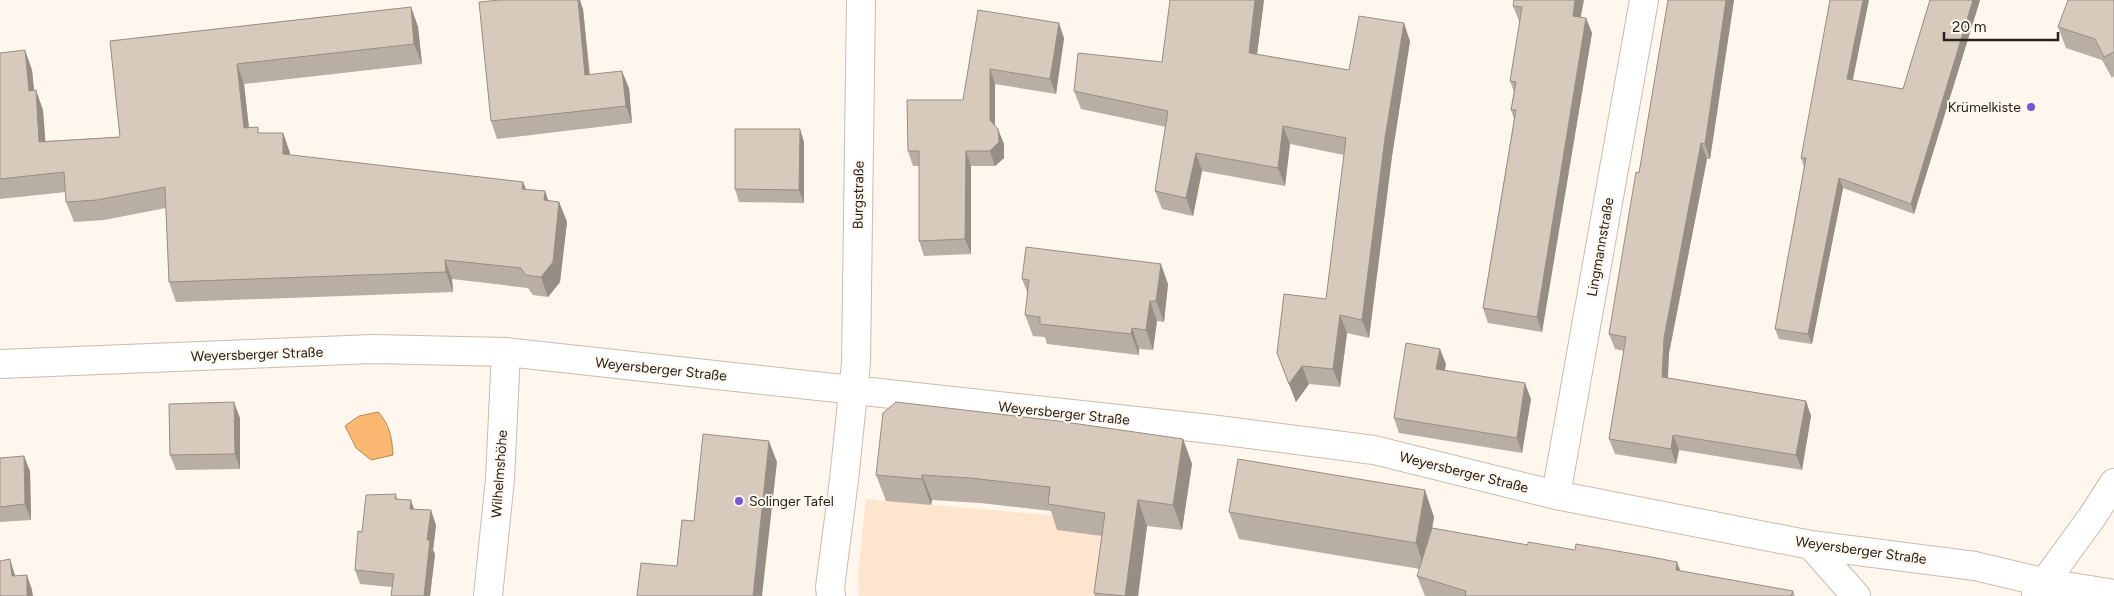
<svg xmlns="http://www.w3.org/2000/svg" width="2114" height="596" viewBox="0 0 2114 596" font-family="Figtree,sans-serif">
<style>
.green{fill:#fde5ce}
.water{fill:#f9b771;stroke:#ba8a58}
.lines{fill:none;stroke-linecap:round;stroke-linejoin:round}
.minor-casing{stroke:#c9bcaf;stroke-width:30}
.minor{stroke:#fff;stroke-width:28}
.wall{fill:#b9aea3}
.shaded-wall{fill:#968d84}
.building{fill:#d7cabd;stroke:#968d84}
.poi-dot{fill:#6f58d1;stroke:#fff6ee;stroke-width:2}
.labels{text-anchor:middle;stroke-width:4;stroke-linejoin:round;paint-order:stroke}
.poi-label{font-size:14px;fill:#27221d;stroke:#fff6ee;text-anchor:end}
.street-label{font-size:14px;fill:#27221d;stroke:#fff6ee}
</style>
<rect width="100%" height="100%" fill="#fff6ee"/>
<!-- green -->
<path class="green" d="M866,499L1117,521L1106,596H859L858,575Z"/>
<!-- water -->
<path class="water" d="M378,412C390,424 392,439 393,455L371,460L356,448L345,426L359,416Z"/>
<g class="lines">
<defs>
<path id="minor" d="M0,364L373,349L506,352L1210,429L1374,450L1556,495L1811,545L1975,566L2046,583L2114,594
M1556,495L1644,0
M1811,545L1856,596
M2036,594L2092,517L2114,483
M488,596L500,479L506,352
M831,596L830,587L844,480L856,363L861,0"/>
</defs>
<!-- minor casing -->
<use href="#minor" class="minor-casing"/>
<!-- minor -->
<use href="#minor" class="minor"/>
</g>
<!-- wall -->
<path class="wall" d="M1169,0H1264L1257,54L1349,70L1410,41L1392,156L1369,338L1347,333L1340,387L1309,384L1296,402L1277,353L1326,299L1344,155L1290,144L1285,186L1202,171L1193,216L1162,209L1155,191L1166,127L1081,109L1074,91L1162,62L1170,2Z
M1668,0H1734L1710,159H1707L1669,353L1668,378L1806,401L1811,416L1802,470L1679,450L1676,464L1615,454L1609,439L1624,351L1615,349L1609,334L1639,173Z
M1930,0H1980L1914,214L1843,188L1812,344L1779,339L1775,329L1804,167L1801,158L1853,80L1903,89Z
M2114,0V76L2112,78L2102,60L2066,48L2058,27Z
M1513,6L1586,18L1592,33L1542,332L1488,323L1483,308L1514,119L1511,110L1514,92L1510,81L1520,21H1519Z
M411,7L418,27L422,64L244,84L249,128L260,133H283L290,153V155L523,182L526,189L549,201L559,202L567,222L560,282L548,297L533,295L528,288L452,279L453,292L176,302L169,282L166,208L104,220L74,222L66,202V192L0,199V53L32,70L34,90L43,110L45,141L120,137L110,41Z
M583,9L590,75L629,88L632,123L497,139L491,121Z
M978,10L1064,38L1056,94L995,84V126L1004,144V158L995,166H971V254L924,256L919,241V166H913L908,151L963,100Z
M804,142V203L739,202L735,189Z
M1022,279L1168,284L1164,322L1157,321L1153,350L1139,349V355L1047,344L1045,337L1033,336L1025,315L1028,294Z
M1446,364L1444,371L1531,399L1522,453L1399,433L1394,418Z
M240,418V469L176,470L170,455Z
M1183,439L1192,464L1182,530L1147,526L1138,596H1095L1094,593L1102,536L1057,530L1051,511L980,503L932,500L931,505L886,501L876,475Z
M0,458L30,471L31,520L0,522Z
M396,494L397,499L414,509L436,525L433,550L435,554L430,596H391L392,587L360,584L355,570L362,532Z
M1229,512L1434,517L1432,528L1793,591L1795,596H1425L1417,576L1420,569L1239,539Z"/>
<!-- shaded-wall -->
<path class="shaded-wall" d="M578,0H580L583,9L591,92L585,75Z
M1255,0H1264L1255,70L1249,53Z
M1575,0H1584L1578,31L1573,16Z
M1726,0H1734L1710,159L1705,144Z
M1863,0H1869L1851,89L1847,79Z
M1973,0H1980L1914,214L1911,204Z
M411,7L418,27L422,64L414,44Z
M1586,18L1592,33L1542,332L1537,317Z
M1059,23L1064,38L1056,94L1050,79Z
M1404,23L1410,41L1392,156L1369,338L1362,320L1385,138Z
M25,50L32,70L36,111L29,91Z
M237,64L244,84L251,147L244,128Z
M990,69L995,84V136L990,120Z
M622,71L629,88L632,123L626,106Z
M36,90L43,110L47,161L39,142Z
M1283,126L1290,144L1285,186L1278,168Z
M800,129L804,142V203L799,190Z
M998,129L1004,144V158L995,166L990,151Z
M283,133L290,153V174L283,154Z
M1701,143L1707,159L1669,353L1667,392L1662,377L1664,338Z
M966,151L971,166V254L965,239Z
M1196,153L1202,171L1193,216L1186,198Z
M1839,178L1843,188L1812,344L1808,334Z
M523,182L530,201L522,189Z
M545,191L552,211L544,200Z
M559,202L567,222L560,282L548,297L541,277Z
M445,260L452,279L453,292L446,272Z
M1161,264L1168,284L1164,322L1156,301Z
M1150,301L1157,321L1153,350L1146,330Z
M1340,315L1347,333L1340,387L1333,369Z
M1132,328L1139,349V355L1131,334Z
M1440,349L1446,364L1442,385L1436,369Z
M1302,366L1309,384L1296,402L1289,384Z
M1525,383L1531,399L1522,453L1517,438Z
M1806,401L1811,416L1802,470L1796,455Z
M234,402L240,418V469L235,454Z
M1673,435L1679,450L1676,464L1671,449Z
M1183,439L1192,464L1182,530L1173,505Z
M769,441L777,462L762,596H753Z
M24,456L30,471L31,520L25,504Z
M922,475L932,500L931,505L922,479Z
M1425,490L1434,517L1425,570L1416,543Z
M411,500L416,515L410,509Z
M1138,500L1147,526L1138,596H1125Z
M431,510L436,525L433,550L435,554L430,596H424L427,540Z
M10,559L15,575L17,591L12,576Z
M1677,562L1687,588L1676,570Z
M27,575L32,590L33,596H27Z"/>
<!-- building -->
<path class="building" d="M500,0H578L585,75L622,71L626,106L491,121L479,2Z
M1170,0H1255L1249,53L1349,70L1359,16L1404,23L1385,138L1362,320L1340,315L1333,369L1302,366L1289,384L1277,353L1284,294L1326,299L1346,138L1283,126L1278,168L1196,153L1186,198L1155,191L1168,111L1074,91L1078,53L1162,62Z
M1514,0H1575L1573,16L1586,18L1537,317L1483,308L1516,110H1511L1516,82L1510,81L1522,7L1513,6Z
M1668,0H1726L1705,144L1701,143L1664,338L1662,377L1806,401L1796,455L1673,435L1671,449L1609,439L1626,337L1609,334L1636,172L1639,173Z
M1830,0H1863L1847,79L1903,89L1930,0H1973L1911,204L1839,178L1808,334L1775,329L1806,158H1801Z
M2068,0H2114V52L2104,57L2095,39L2058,27Z
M411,7L414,44L237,64L244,128L258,127V133H283V154L523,182L522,189L545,191L544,200L559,202L553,262L541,277L525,275L521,268L445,260L446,272L169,282L165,187L97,200L66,202L64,172L0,179V53L25,50L29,91L36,90L39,142L120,137L110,41Z
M978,10L1059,23L1050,79L990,69V120L998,129L999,142L990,151H966L965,239L919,241V151H908L907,100H963Z
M735,129H800L799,190L735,189Z
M1026,247L1161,264L1156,301H1150L1146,330L1132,328L1131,334L1040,324V317L1025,315L1029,280L1022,279Z
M1406,343L1440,349L1436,369L1525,383L1517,438L1394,418Z
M234,402L235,454L170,455L169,404Z
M896,402L1058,421L1183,439L1173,505L1138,500L1125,596L1094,593L1105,513L1048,504L1050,487L970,478L922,475V479L876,475L883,413Z
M703,434L769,441L753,596H637L641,563L677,566L682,520L694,521Z
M24,456L25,504L0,507V458Z
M1238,459L1425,490L1416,543L1229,512Z
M396,494L395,499L411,500L410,509L431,510L427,540H430L424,596H391L394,574L355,570L358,531L362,532L366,495Z
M1432,528L1528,545V542L1575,550L1576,544L1646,556L1677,562L1676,570L1793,591L1791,596H1465L1466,591L1417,576Z
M10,559L12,576L27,575V596H0V561Z"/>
<!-- markers -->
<g class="poi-dot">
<circle cx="2031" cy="107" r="5"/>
<circle cx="739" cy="501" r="5"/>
</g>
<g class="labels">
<!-- poi labels -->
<g class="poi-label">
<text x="2021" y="112">Krümelkiste</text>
<text x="749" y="506" text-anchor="start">Solinger Tafel</text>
</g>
<!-- street labels -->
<g class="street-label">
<text transform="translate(858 195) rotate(-89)" y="5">Burgstraße</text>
<text transform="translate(1600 247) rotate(-80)" y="5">Lingmannstraße</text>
<text transform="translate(257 354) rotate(-2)" y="5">Weyersberger Straße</text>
<text transform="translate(661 369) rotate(6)" y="5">Weyersberger Straße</text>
<text transform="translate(1064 413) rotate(6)" y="5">Weyersberger Straße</text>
<text transform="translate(1464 472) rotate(14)" y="5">Weyersberger Straße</text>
<text transform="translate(499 474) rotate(-86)" y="5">Wilhelmshöhe</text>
<text transform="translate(1861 550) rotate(8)" y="5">Weyersberger Straße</text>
</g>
</g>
<!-- scale -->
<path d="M1944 32v8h114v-8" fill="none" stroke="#27221d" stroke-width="2.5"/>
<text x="1952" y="32" font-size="15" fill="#27221d" stroke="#fff6ee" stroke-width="4" paint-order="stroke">20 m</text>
</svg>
